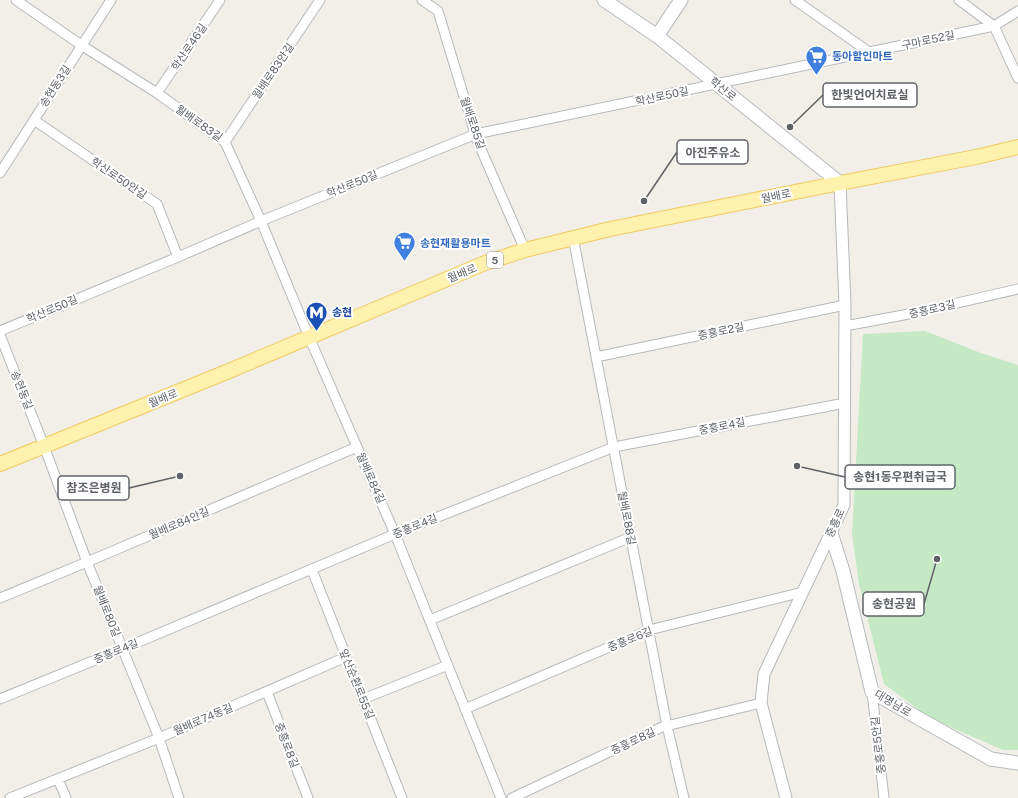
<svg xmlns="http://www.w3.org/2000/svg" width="1018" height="798" viewBox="0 0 1018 798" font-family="'Public Sans','Noto Sans KR',sans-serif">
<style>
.green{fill:#c5e8c5}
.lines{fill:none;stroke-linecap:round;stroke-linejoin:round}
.minor-casing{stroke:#b5b8bc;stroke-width:11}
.tertiary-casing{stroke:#b5b8bc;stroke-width:13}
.secondary-casing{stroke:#b6babf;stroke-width:15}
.primary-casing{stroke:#f2c960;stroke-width:16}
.minor{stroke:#fff;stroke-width:9}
.tertiary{stroke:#fff;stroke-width:11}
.secondary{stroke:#fff;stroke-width:13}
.primary{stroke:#fff2af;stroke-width:14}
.labels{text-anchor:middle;stroke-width:4;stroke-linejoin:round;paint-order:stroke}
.shield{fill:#fff;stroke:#8f9295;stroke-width:1}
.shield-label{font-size:10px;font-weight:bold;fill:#5f6368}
.street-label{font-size:11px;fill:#5f6368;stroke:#fff}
.shop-label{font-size:11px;font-weight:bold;fill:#366cbe;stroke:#fff;text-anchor:start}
.transit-label{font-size:11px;font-weight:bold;fill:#164399;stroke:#fff;text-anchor:start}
.leader{fill:none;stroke:#5f6368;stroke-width:1.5}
.callout-dot{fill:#5f6368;stroke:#fff;stroke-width:1.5}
.callout{fill:#fff;stroke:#5f6368;stroke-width:1.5}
.callout-label{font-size:12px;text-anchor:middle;font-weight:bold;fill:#5f6368}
</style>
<rect width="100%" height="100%" fill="#f1efe8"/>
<!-- green -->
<path class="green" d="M925,331L981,353L1018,365V750H1003L930,718L884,684L859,584L852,534L863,334Z"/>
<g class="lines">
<defs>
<path id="minor" d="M16,0L81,45L157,93L225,142L261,221L309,337L395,534L501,798
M422,0L438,11L477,140L525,250
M795,0L869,52
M959,0L994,26L1018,78
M157,93L220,0
M34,120L157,204L178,257
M225,142L320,0
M0,173L111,0
M573,237L667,726L684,798
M845,326L914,313L1018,289
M0,331L178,257L261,221L476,134L994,26L1018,11
M0,335L44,446L87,562L159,738L179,798
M596,357L845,305
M312,570L402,798
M0,598L87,562L357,447
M430,620L631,537
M267,692L308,798
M872,692L884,798
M0,699L122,649L395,534L614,447L845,403
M363,699L448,665
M465,709L649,630L803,592
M58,779L66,798
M10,798L159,738L346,657
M512,798L662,727L761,703"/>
<path id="tertiary" d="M786,798L761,703L764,674L844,505L845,305L840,183"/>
<path id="secondary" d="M604,0L657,36L840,183
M657,36L681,0
M831,533L843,571L872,692L991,759L1018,763"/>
<path id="primary" d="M0,464L229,371L485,263L525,250L610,229L840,183L976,157L1018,147"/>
</defs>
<!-- minor casing -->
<use href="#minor" class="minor-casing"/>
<!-- tertiary casing -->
<use href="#tertiary" class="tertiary-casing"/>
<!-- secondary casing -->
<use href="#secondary" class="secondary-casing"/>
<!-- primary casing -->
<use href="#primary" class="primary-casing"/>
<!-- minor -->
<use href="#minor" class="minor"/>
<!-- tertiary -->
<use href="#tertiary" class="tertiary"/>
<!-- secondary -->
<use href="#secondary" class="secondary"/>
<!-- primary -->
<use href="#primary" class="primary"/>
</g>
<!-- icons -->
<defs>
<symbol id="supermarket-pin" viewBox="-11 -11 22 30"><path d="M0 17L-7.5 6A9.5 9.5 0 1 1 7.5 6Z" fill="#3f7fe0" stroke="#fff"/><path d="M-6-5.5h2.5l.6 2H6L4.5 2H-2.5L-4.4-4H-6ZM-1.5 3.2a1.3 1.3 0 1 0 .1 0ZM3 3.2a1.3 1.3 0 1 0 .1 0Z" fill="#fff"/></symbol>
<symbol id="metro-pin" viewBox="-11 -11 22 30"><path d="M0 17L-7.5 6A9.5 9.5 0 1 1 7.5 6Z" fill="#1a4fb4" stroke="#fff"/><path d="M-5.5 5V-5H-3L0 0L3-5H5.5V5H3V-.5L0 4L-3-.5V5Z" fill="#fff"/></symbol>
</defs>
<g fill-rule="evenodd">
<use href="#supermarket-pin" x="804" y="44" width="25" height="34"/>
<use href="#supermarket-pin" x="392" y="230" width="25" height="34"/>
<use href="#metro-pin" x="304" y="300" width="25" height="34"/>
</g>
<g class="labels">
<!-- shield labels -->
<rect class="shield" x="487" y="252" width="16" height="16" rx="3"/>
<g class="shield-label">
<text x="495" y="264">5</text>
</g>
<!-- street labels -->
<g class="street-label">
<text transform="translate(928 40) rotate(-12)" y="4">구마로52길</text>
<text transform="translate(189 47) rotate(-56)" y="4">학산로46길</text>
<text transform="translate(273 71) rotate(-56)" y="4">월배로83안길</text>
<text transform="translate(55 86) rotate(-57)" y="4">송현동3길</text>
<text transform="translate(723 89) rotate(39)" y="4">학산로</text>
<text transform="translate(662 96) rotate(-12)" y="4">학산로50길</text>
<text transform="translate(199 123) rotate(35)" y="4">월배로83길</text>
<text transform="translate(473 123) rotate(71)" y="4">월배로85길</text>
<text transform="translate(119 178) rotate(34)" y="4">학산로50안길</text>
<text transform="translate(352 184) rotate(-22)" y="4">학산로50길</text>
<text transform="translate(776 196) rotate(-12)" y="4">월배로</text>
<text transform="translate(462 273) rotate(-23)" y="4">월배로</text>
<text transform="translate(52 309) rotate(-23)" y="4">학산로50길</text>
<text transform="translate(932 309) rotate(-13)" y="4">중흥로3길</text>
<text transform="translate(721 331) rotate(-12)" y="4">중흥로2길</text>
<text transform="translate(22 390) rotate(68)" y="4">송현동길</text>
<text transform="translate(163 398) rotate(-22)" y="4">월배로</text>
<text transform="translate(722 426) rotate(-11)" y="4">중흥로4길</text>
<text transform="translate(371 478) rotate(66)" y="4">월배로84길</text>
<text transform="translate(627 518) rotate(79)" y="4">월배로88길</text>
<text transform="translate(179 523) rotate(-23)" y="4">월배로84안길</text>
<text transform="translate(835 523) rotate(-65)" y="4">중흥로</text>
<text transform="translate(415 526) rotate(-22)" y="4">중흥로4길</text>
<text transform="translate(107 611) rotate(68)" y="4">월배로80길</text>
<text transform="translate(630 639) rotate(-22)" y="4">중흥로6길</text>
<text transform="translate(116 651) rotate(-22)" y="4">중흥로4길</text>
<text transform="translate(357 684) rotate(68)" y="4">앞산순환로55길</text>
<text transform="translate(893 703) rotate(31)" y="4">대명남로</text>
<text transform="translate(203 719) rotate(-23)" y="4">월배로74동길</text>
<text transform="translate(633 741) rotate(-25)" y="4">중흥로8길</text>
<text transform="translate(287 745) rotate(69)" y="4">중흥로8길</text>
<text transform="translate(878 745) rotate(-97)" y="4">중흥로5안길</text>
</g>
<!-- shop labels -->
<g class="shop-label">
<text x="832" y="60">동아할인마트</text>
<text x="420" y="247">송현재활용마트</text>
</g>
<!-- transit labels -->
<g class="transit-label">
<text x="332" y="316">송현</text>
</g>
</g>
<!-- callouts -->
<path class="leader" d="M790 127L823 95M644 201L677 152M797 466L845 477M180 476L129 488M937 559L924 604"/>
<g class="callout-dot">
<circle cx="790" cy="127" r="4"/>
<circle cx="644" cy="201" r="4"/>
<circle cx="797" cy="466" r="4"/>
<circle cx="180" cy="476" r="4"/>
<circle cx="937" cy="559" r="4"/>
</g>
<g class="callout">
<rect x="823" y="83" width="94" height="24" rx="4"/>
<rect x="677" y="140" width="71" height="24" rx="4"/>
<rect x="845" y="465" width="110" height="24" rx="4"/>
<rect x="58" y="476" width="71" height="24" rx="4"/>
<rect x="863" y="592" width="61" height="24" rx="4"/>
</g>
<g class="callout-label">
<text x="870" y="99">한빛언어치료실</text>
<text x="713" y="157">아진주유소</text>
<text x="900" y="481">송현1동우편취급국</text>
<text x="94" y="492">참조은병원</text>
<text x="894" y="608">송현공원</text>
</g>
</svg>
